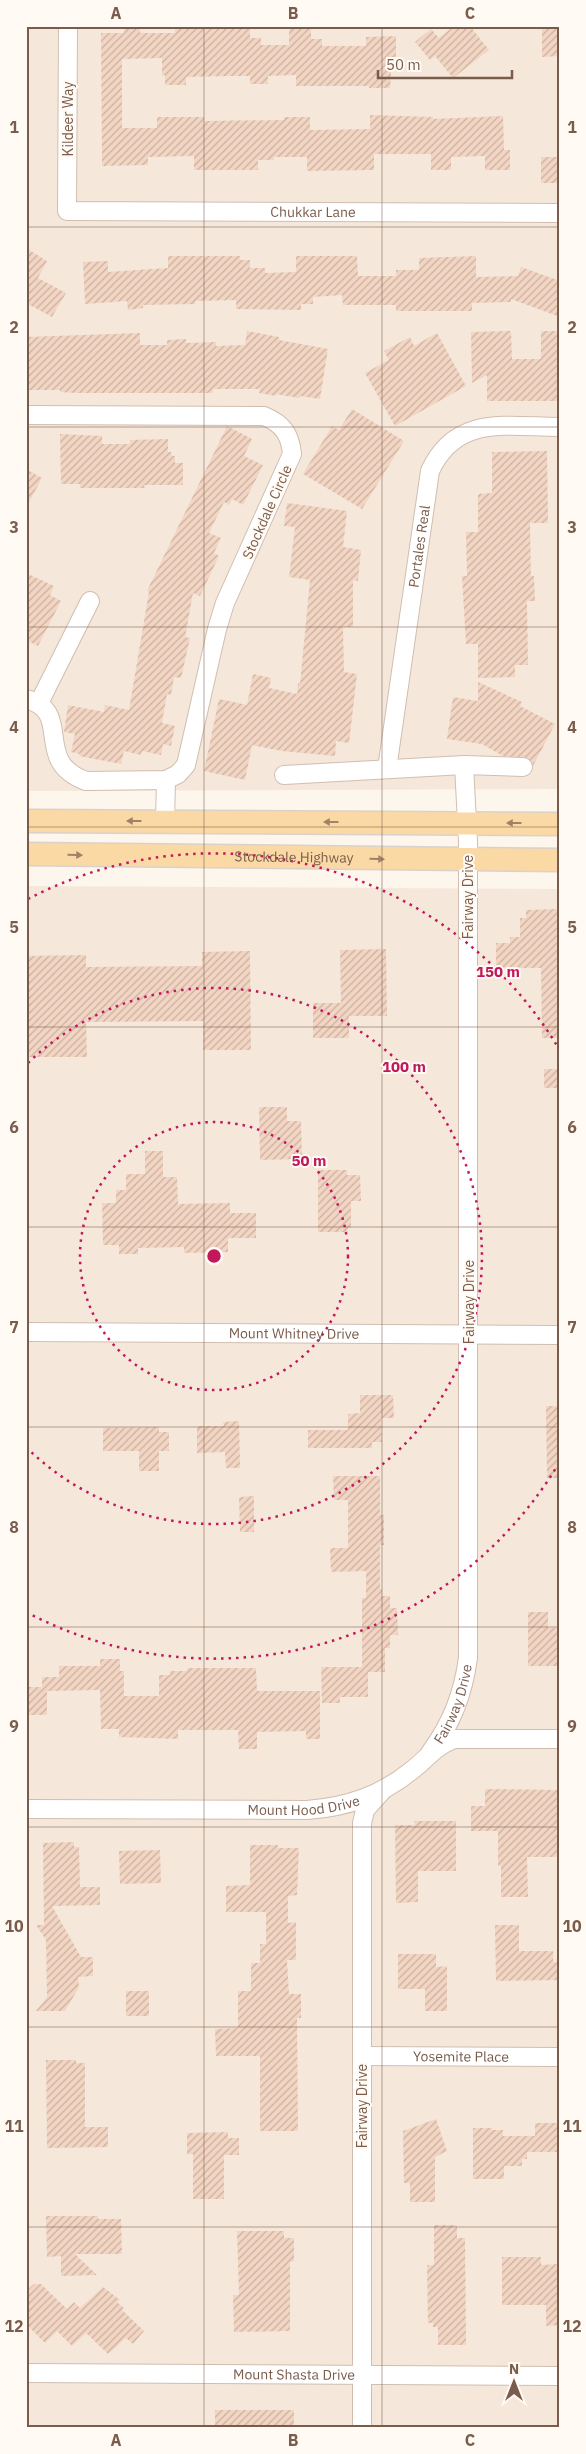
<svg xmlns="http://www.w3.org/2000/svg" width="586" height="2454" viewBox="0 0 586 2454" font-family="'IBM Plex Sans',sans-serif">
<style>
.residential{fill:#f5e8da}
.building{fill:url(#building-hatch)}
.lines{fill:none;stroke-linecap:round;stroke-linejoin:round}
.minor-casing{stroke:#d1beb0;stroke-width:20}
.major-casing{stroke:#dad1cd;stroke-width:25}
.minor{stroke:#fff;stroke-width:18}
.major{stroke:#fbd9a5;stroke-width:22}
.oneway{fill:#a18267}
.grid{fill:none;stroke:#7a5c4d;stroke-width:1;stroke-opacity:0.55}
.ring{fill:none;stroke:#c2185b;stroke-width:2.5;stroke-dasharray:2.5 5}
.labels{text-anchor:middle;stroke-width:4;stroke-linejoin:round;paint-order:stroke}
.street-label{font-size:14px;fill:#7a5c4d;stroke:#fffaf3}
.centre{fill:#c2185b;stroke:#fffaf3;stroke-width:2.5}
.ring-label{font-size:15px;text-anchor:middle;font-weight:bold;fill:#c2185b;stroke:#fffaf3;stroke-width:4;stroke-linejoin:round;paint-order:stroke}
.neatline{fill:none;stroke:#7a5c4d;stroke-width:2}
.grid-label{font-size:16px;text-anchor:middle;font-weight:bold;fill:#7a5c4d}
</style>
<defs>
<pattern id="building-hatch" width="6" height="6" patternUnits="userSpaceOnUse" patternTransform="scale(1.25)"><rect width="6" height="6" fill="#f3d5c3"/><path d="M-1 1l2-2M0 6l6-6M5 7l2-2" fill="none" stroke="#cab0a1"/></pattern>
</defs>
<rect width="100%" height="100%" fill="#fdf6ec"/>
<!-- residential -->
<path class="residential" d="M26,26H560V789L26,791Z
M26,886L560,889V2428H26Z"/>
<!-- building -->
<path class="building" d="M454,26H470L489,50L453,78L435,56L430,60L415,42L431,29L439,38Z
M542,26H560V56L542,57Z
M124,27H140V33H175V29L250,28V38H261V45H289V28H311V39H322V46H366V37L396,36V57H392L390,88H369V86H296V75L268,76V84H250V76H230L186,77V85H165V75L162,76V58L122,59V128H157V117H204V121L284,120V117H310V130L370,129V115L433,117V119L503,116L504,150H510V170H485V156L451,157V170H431V154H374V170L307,171V157H274V160H258V170H194V156L148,157V165L102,166L101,33H124Z
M541,157H560V183H541Z
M26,248L47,261L38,278L66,293L52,317L26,303Z
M168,256H240V260H250V268H265V273L296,272V256H357L358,276H396V270H419V258L476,256V277L518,276L521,267L560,281V317L511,299V302L472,303V311H396V305H343L342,295L313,297V304H301V310L236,309V300L195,301V304L143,305V308L128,310L127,301L85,304L83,262L108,261V272L168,268Z
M247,331L279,337V340L328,349L320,399L300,396L299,398L276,394V396L259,393L260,389H213V393H75L60,392V390H26V337L140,333V345H167V340L186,339V343L216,342V346L245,345Z
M511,331L512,359H541V331H560V401H487V375L472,383L471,332Z
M437,333L466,386L395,426L365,373L389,360L384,351L410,337L414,346Z
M352,409L404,441L362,509L303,474L332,426L339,430Z
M227,426L252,439L244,456L263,465L243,505L232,499L229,505L224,502L209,533L221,538L214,553L219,556L200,596L193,593L185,637L190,638L181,678L174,677L171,695L167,694L162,723L175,726L171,746L163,744L161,755L142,751L141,755L124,751L121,764L79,756L80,754L71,752L75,734L64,732L68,705L104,712L105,705L129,710L149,592L147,591Z
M60,434L102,436V444H130V440L168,439V452H171L172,456H175V463H183V485H144L145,488H80V484H61Z
M547,451L548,523H530L531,576H534L535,601H527L528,665H515V677L478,678V644H466L462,576H467L466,532H478V494L492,493V452Z
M26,469L42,478L26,508Z
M287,503L347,511L343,547L361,550L358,581L353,580V627H343L344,672L357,674L349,743L336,741L335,756L282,751L252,745L245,780L204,771L219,699L247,705L253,674L271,678L269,688L297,694L298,683L300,684L310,580L289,577L295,527L284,526Z
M26,573L54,586L50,595L61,601L38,646L26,640Z
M478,682L522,702L520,706L555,724L533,766L528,758L503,756L482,744L447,739L453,697L478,701Z
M558,909L560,1038H542L541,968H496V943H510V937H520V918H526V910Z
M386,949L387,1016H349V1038H313V1003H341L340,950Z
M250,951L251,1050H203V1021L86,1022L87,1057H26V968H28V956L86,955V967L202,966V952Z
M544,1069H560V1088H544Z
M259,1107H287V1121H301L302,1159L260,1160Z
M145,1151H163V1177H177L178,1204L230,1203V1213H256V1238H228V1252L184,1253V1247L138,1248V1254H119V1245H103L102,1203H116V1190H126V1174H145Z
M318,1170H347V1175H360L361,1201H351V1228H348V1232H318Z
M360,1395H393L394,1418H381L382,1442H372V1448H308V1430H348V1414L360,1413Z
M546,1406H560V1478H547Z
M239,1421L240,1468H226L225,1452L197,1453V1426H224L223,1422Z
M159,1427V1432H169V1451H159V1471H139V1451H103V1428Z
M333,1476H380V1515H384V1545H380V1589H382V1596H390V1608H397L398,1635H390V1648H385V1672H368V1697H340V1703H322L321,1667H362V1598H366V1571L331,1572L330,1548H348V1500H334Z
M254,1496V1532H240L239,1497Z
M528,1612H548V1628H560V1666H528Z
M100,1659H120V1671H124V1696H159V1675H170V1671H187V1668H256L257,1691H320V1739H306V1731L257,1732V1749H239L238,1730H178V1739L119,1737V1729H101L100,1690L47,1691V1715H26V1687H42V1677H59V1666H100Z
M485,1789L560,1790V1857H527L528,1897H501V1866H498V1831H471V1806H485Z
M414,1821H456V1871H418V1902L396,1903L395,1825H415Z
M74,1842V1847H79L80,1887H100V1905L52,1906L81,1957H93V1976L78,1977L79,1987L65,2011H36L47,1997L46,1940L36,1925H44L43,1843Z
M250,1845H278V1848H299L297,1895L288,1896V1923L296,1922V1960H287L289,1994H301V2018H297L298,2131H260V2056H216L215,2029L238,2028V1991H251V1963H260V1944H266V1912H226V1886L250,1885Z
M160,1850L161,1883L120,1884L119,1851Z
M495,1925H519V1951H553V1962H560V1980L496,1981Z
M398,1954H436V1967L447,1966V2011H425V1989H398Z
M126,1991H149V2016H126Z
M46,2060H76V2063H85V2127H108V2147L47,2148Z
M436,2119L447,2151L435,2157V2202H410V2183H404L403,2131Z
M535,2123H560V2152H527V2159H522V2166H504V2179H473V2128H492V2130H503V2136H535Z
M228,2132V2138H239V2155H224V2199H193V2154H187V2133Z
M46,2216H98V2219H121L122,2254H75L97,2275L61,2276V2256L47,2257Z
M434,2225H457V2238H465L466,2345H438V2327H433V2323H428L427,2265H434Z
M237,2231H284V2238H294V2261L290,2262V2331L234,2332L233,2295H239Z
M502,2257H541V2265L560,2264V2325L546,2326V2305H502Z
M34,2284H41L67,2309L74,2302L80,2308L103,2287L120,2300L117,2302L124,2308L122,2310L144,2331L133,2344L126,2338L108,2354L86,2333L72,2346L57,2331L45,2343L26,2324V2291Z
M215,2410H294V2428H215Z"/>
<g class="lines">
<defs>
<g id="minor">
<path id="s1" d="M68,26L67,211L560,213"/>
<path d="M26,415L264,416C283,424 290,434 292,454L225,603L217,629L186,765L178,774L166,780L86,781C31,761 75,712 26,699"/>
<path d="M39,703L90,601"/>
<path id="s2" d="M387,769L430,471C456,414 507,427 560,427"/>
<path d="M284,775L464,765L523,767"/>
<path d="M165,821L166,780"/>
<path id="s3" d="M26,1332L560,1335"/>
<path id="s4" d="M430,1753C452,1723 463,1694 468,1658V842L464,765"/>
<path id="s5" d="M26,1809L307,1810C347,1807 380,1796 411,1771C426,1760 435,1746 454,1739H560"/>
<path id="s6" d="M362,2056L560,2057"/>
<path id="s7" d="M26,2373L560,2376"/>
<path d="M362,2428V1823L365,1810L382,1791"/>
</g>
<g id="major">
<path d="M26,821L560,824"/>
<path id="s8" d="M26,854L560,860"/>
</g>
</defs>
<!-- minor casing -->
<use href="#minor" class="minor-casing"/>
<!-- major casing -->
<use href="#major" class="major-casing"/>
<!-- minor -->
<use href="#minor" class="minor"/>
<!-- major -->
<use href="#major" class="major"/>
</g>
<!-- one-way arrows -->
<defs><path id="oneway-solid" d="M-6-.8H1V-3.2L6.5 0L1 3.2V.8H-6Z" transform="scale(1.25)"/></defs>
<g class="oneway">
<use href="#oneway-solid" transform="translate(134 821) rotate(180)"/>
<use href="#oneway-solid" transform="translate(331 822) rotate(-180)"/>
<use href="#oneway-solid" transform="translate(514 823) rotate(-180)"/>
<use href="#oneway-solid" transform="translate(75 855) rotate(1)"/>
<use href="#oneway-solid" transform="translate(377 859) rotate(1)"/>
</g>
<!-- grid -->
<path class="grid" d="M204,26V2428M382,26V2428M26,227H560M26,427H560M26,627H560M26,827H560M26,1027H560M26,1227H560M26,1427H560M26,1627H560M26,1827H560M26,2027H560M26,2227H560"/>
<!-- distance rings -->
<g class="ring">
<circle cx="214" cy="1256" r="134"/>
<path d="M28 1063A268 268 0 1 1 28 1449"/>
<path d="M559 1463A402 402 0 0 1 28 1613M28 899A402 402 0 0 1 559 1049"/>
</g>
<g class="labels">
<!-- street labels -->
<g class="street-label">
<text transform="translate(68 119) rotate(-90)" y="5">Kildeer Way</text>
<text dy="5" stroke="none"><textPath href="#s1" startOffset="431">Chukkar Lane</textPath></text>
<text transform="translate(267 512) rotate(-66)" y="5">Stockdale Circle</text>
<text dy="5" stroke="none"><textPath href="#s2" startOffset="225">Portales Real</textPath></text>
<text dy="5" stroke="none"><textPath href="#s8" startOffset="268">Stockdale Highway</textPath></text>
<text transform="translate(468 897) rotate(-90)" y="5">Fairway Drive</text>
<text transform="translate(469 1302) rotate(-90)" y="5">Fairway Drive</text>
<text dy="5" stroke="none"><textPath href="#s3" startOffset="268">Mount Whitney Drive</textPath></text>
<text dy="5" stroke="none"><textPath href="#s4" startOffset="55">Fairway Drive</textPath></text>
<text dy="5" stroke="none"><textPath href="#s5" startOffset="278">Mount Hood Drive</textPath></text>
<text dy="5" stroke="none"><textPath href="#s6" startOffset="99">Yosemite Place</textPath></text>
<text transform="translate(362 2106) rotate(-90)" y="5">Fairway Drive</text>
<text dy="5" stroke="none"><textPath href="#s7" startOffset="268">Mount Shasta Drive</textPath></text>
</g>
</g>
<circle cx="214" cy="1256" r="8" class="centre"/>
<g class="ring-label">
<text x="498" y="977">150 m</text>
<text x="404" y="1072">100 m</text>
<text x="309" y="1166">50 m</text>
</g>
<!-- border -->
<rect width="586" height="2454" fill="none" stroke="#fffaf3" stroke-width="55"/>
<!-- north arrow -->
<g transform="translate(514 2382)" stroke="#fffaf3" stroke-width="4" paint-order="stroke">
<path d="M0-4L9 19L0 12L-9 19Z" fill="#7a5c4d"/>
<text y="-8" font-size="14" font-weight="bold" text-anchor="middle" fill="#7a5c4d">N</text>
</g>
<!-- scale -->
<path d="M378 70v8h134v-8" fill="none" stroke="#7a5c4d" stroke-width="2.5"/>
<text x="386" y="70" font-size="15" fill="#7a5c4d" stroke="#fffaf3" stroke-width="4" paint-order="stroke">50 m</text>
<rect x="28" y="28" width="530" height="2398" class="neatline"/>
<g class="grid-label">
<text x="116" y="19">A</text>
<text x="293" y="19">B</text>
<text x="470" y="19">C</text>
<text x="14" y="133">1</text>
<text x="572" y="133">1</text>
<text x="14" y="333">2</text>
<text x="572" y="333">2</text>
<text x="14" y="533">3</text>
<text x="572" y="533">3</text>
<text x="14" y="733">4</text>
<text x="572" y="733">4</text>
<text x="14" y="933">5</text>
<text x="572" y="933">5</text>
<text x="14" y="1133">6</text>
<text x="572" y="1133">6</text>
<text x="14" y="1333">7</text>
<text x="572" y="1333">7</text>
<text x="14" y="1533">8</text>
<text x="572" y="1533">8</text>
<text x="14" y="1732">9</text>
<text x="572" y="1732">9</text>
<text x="14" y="1932">10</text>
<text x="572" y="1932">10</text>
<text x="14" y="2132">11</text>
<text x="572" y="2132">11</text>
<text x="14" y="2332">12</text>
<text x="572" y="2332">12</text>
<text x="116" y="2446">A</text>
<text x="293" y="2446">B</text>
<text x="470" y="2446">C</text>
</g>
</svg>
